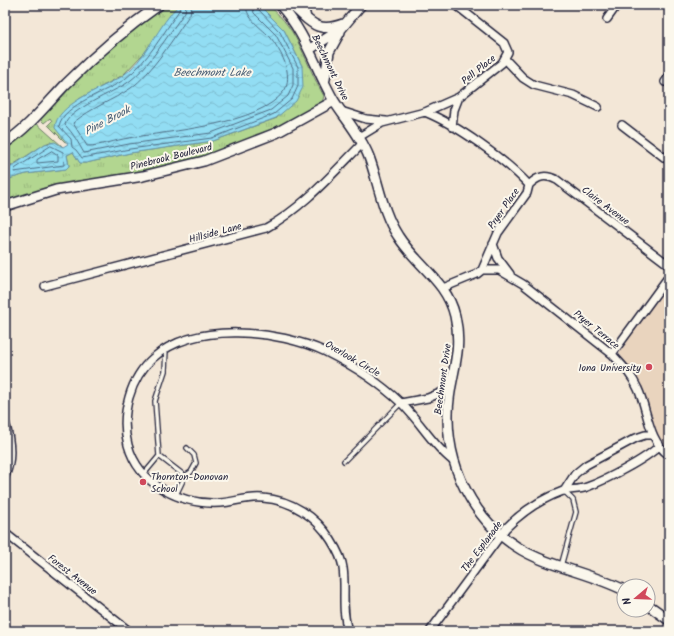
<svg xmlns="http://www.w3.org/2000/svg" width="674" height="636" viewBox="0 0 674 636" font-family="Kalam,sans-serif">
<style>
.built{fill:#e9d4be}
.grass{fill:url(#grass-tufts);stroke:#6a7c66}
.water{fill:url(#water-waves);stroke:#6592a9}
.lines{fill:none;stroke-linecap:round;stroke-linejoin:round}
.shore{stroke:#4f6d85;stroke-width:1}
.lane-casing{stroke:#22223b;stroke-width:6}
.street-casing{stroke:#22223b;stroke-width:10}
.secondary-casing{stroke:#22223b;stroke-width:12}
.lane{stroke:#fbf7ec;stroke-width:3.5}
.street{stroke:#fbf7ec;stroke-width:7}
.secondary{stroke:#fbf7ec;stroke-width:9}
.poi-dot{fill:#d1495b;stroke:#fbf7ec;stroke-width:1.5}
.labels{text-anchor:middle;stroke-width:4;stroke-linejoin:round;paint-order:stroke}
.street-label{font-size:10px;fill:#22223b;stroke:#fbf7ec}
.poi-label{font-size:10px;fill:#22223b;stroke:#fbf7ec;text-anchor:end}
.water-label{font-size:11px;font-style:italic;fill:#445a72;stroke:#fbf7ec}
</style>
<defs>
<pattern id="grass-tufts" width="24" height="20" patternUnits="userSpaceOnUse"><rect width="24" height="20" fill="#b2d690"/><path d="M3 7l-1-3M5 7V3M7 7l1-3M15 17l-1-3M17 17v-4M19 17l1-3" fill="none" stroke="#99b77d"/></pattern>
<pattern id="water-waves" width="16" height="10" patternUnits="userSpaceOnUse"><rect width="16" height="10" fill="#92ddf3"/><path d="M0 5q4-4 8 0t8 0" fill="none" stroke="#7ebdd1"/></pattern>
</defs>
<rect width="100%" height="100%" fill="#f3e7d7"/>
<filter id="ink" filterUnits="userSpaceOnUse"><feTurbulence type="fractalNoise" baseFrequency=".025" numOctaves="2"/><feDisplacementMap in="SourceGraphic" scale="8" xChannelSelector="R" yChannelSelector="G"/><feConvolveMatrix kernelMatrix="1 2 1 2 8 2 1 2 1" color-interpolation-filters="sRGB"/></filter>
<g filter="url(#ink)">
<!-- built -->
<path class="built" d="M669,282V452L661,445L655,433L638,381L619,353Z"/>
<!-- grass -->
<path class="grass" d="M164,5H179L145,52L123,75L79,99L55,128L68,141L65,142L48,125L52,121L50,118L44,123L40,119C76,75 118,38 164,5Z
M259,5H268C301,32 304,62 324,96L322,103L281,128L203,159L5,203V180L26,174L66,169L69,166L67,155L73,152L80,163H86L130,153L213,141L277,118L302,66L284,30Z
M35,122L63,147L50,142L45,144L5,170V146Z"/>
<!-- water -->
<path class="water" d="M179,5L260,6L284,30L302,66L303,87L296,101L276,118L213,141L130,153L86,163H80L73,152L67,155L69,166L66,169L26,174L5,180V171L45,144L55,142L63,147L68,144L55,128C55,105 104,87 121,77C146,61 159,23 179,5Z"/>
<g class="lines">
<!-- shore -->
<path class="shore" d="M181,5L180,9C164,32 148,61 125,79C109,91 63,104 59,126L71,139L72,147L76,150L82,158L130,149L212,138L274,114L292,99L298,86V67L280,32L258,9L257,5
M186,5L185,12C169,33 148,69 127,83C114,92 68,110 65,125C74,134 78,143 84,153L129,144L211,133L271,110L288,96L293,85V68L276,35L254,13L252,5
M192,5L190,14C176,35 151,74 131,88C112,101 92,107 73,123L87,146C101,146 115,140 129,138C168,131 260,125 284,91C288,86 288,77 287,71C286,61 277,46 271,38C262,28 246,19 246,5
M51,146L63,152L64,165L14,172L15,169Z
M52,151L58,155V161L37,163V160Z"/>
<defs>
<path id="lane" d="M159,456L155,401L165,371L166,349
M344,461L401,403
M144,474L159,456L185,476
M176,495L185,476L191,472L196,463L194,455L187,448
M561,566L576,512L573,500L564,491"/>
<path id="street" d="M304,5L307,18
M607,19L617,5
M505,59L523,78L534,85L573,95L598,107
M665,82L669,76
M341,111L366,119L386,121
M425,112C457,125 506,160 529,185L527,193L498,233L482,270L477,274L443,288
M622,125L669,161
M452,127L454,110L459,97
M359,137L382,123L425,112L459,97L502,63L508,52L504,43L456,5
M529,185C538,176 545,174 557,180L669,265
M493,244L498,258L510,274
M482,270H499L523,284L612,354C622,365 632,375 638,389C648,410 648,441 669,455
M45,286L266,228C303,208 333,173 363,143
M612,354L669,276
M401,403L428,398L450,389
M5,422C10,439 13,459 5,476
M564,491L575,474L586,465L636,438L645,435H653
M5,533L129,631
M348,631C341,610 346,589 343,568C342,559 336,548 331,540C316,516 291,500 263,498C249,496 235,502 220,503C181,505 139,485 128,445C120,415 130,378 153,358C195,321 278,330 326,352C352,365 380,383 401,403C420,421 432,445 453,461
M430,631L506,528C522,512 541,499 563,491C571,489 579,490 587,487C606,480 646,459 659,446"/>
<path id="secondary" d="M280,5C306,33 315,68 334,101C346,120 361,136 369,157C379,184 382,212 398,236C416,265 447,281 455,316C464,356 448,377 448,414C447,475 481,534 538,558C566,570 596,576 624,590
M291,5C311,21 315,34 343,24
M310,49L341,29L361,5
M325,79L329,52L340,32
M5,143C29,127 46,105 66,84C95,55 126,28 159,5
M5,206L56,190L143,176L204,161L276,133L334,101
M648,605L669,620"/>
</defs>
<!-- lane casing -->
<use href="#lane" class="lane-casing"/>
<!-- street casing -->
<use href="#street" class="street-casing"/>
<!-- secondary casing -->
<use href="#secondary" class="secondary-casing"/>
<!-- lane -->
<use href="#lane" class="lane"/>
<!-- street -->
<use href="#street" class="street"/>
<!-- secondary -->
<use href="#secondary" class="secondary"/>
</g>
</g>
<!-- markers -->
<g class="poi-dot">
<circle cx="649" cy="367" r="4"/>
<circle cx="143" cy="482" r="4"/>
</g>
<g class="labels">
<!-- street labels -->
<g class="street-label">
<text transform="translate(331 67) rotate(64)" y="4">Beechmont Drive</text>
<text transform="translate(478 69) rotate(-39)" y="4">Pell Place</text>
<text transform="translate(171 156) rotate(-14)" y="4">Pinebrook Boulevard</text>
<text transform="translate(606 205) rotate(37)" y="4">Claire Avenue</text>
<text transform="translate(503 208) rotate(-55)" y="4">Pryer Place</text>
<text transform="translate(215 232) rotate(-15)" y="4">Hillside Lane</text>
<text transform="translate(597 329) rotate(39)" y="4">Pryer Terrace</text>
<text transform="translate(353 358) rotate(30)" y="4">Overlook Circle</text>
<text transform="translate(442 379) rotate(-82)" y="4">Beechmont Drive</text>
<text transform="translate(481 546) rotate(-53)" y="4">The Esplanade</text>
<text transform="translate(73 574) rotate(38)" y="4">Forest Avenue</text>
</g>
<!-- poi labels -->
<g class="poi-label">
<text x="641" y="371">Iona University</text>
<text x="151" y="480" text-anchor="start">Thornton-Donovan<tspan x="151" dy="12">School</tspan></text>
</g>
<!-- water labels -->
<g class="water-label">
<text x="212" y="76">Beechmont Lake</text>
<text transform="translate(107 120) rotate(-28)" y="4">Pine Brook</text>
</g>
</g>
<!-- margin -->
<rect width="674" height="636" fill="none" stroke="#fbf7ec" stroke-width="20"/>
<rect x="10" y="10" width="654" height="616" fill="none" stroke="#22223b" stroke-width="1.5" filter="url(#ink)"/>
<!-- north arrow -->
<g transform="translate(636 598) rotate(251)"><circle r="19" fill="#fbf7ec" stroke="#a4a2a5"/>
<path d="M0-3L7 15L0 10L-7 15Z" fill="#d1495b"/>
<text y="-6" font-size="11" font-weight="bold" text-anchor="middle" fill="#22223b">N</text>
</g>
</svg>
